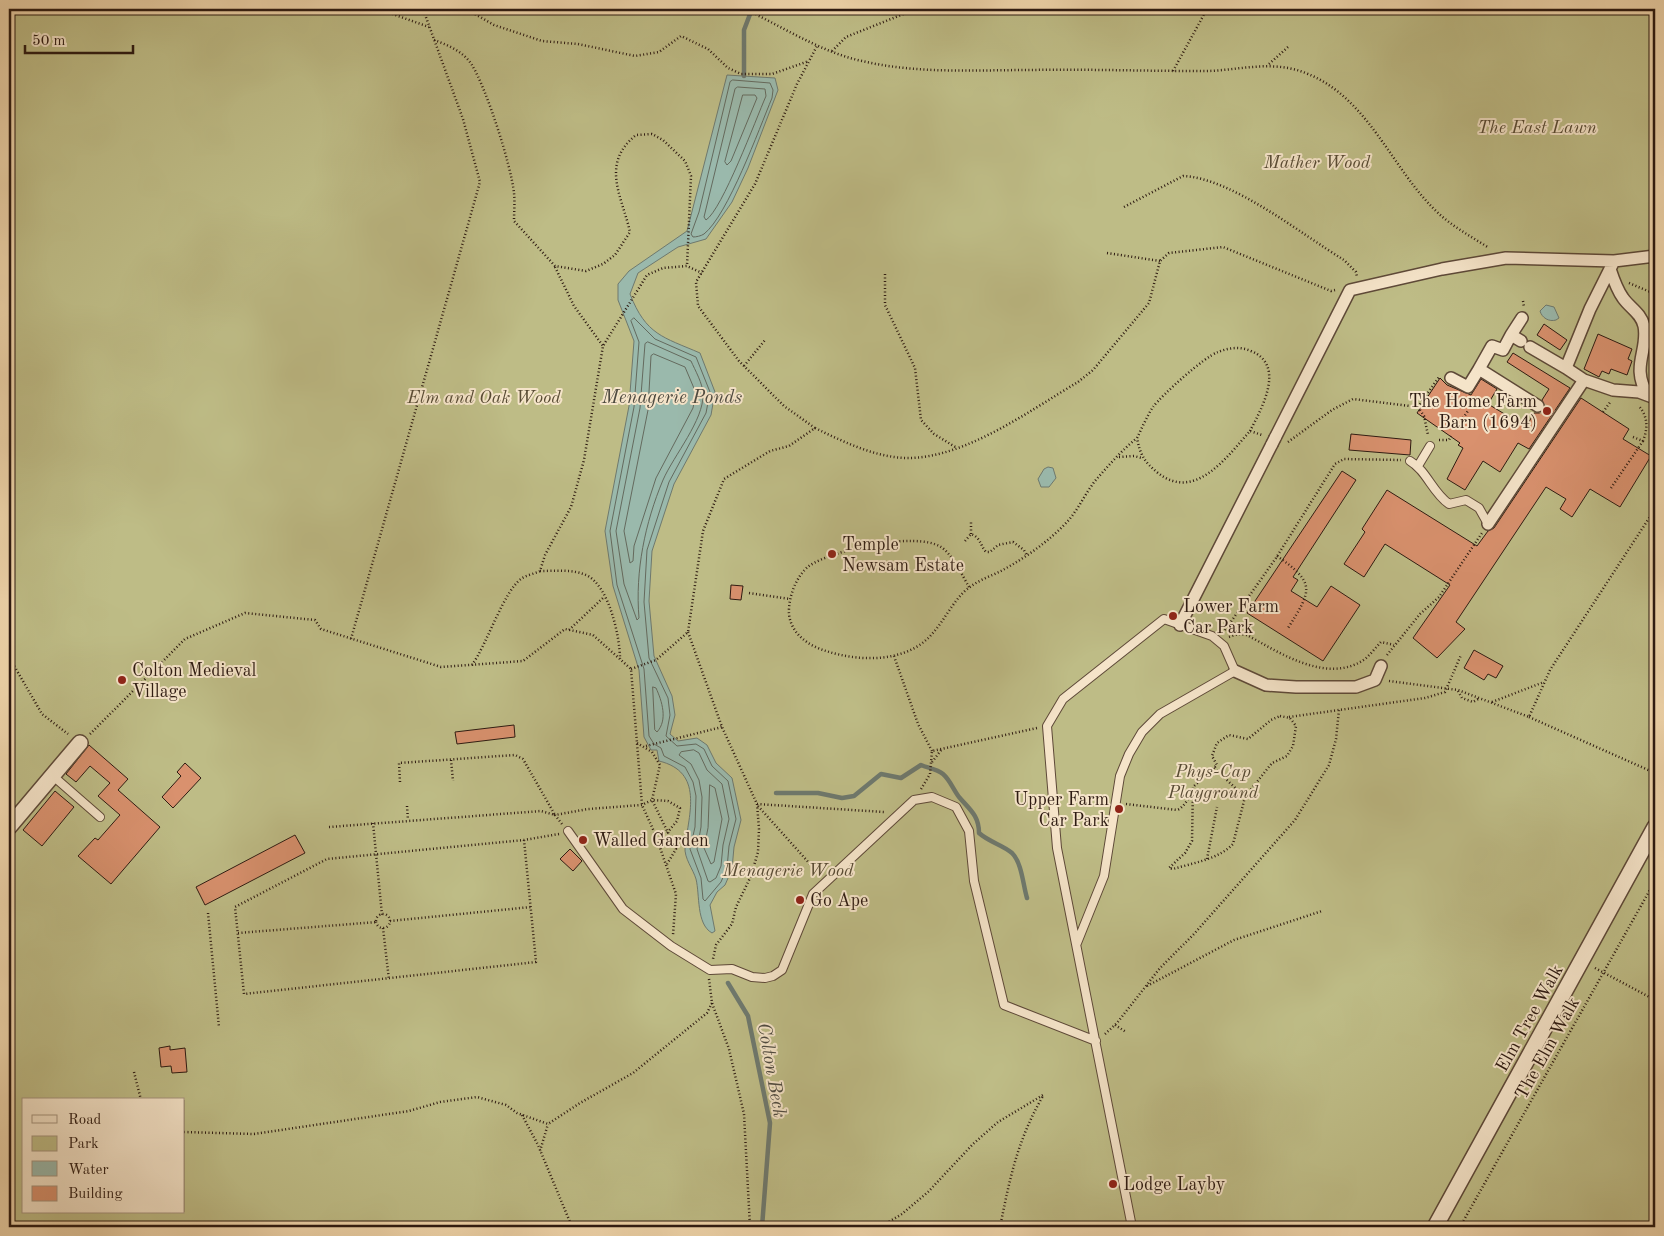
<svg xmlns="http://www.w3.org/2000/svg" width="1664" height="1236" viewBox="0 0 1664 1236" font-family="'Old Standard TT',serif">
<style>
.green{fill:#bebc86;stroke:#766b4c;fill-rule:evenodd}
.water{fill:#9ab9ac;stroke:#6e796e}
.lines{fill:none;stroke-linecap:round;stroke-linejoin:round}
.shore{stroke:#646a5e;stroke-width:1}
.stream{stroke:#6e796e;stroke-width:4.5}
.building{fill:#d9916e;stroke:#2d1a11}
.pedestrian-tunnel{stroke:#c9b08d;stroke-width:11;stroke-dasharray:11 5.5;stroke-linecap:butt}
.service-casing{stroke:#5e4938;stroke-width:10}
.pedestrian-casing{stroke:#5e4938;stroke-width:14}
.minor-casing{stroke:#5e4938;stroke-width:18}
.path{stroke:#2d1a11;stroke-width:2.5;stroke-dasharray:1 2.5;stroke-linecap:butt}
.service{stroke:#f5e4c9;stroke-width:8}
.pedestrian{stroke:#f5e4c9;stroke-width:11}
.minor{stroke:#f5e4c9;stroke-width:15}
.pedestrian-bridge-casing{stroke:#5e4938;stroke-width:14;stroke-linecap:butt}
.pedestrian-bridge{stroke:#f5e4c9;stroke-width:11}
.poi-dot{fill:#8f2418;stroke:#f5e4c9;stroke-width:2}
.labels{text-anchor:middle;stroke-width:4;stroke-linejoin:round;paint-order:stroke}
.park-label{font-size:18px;font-style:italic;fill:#584b34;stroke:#f5e4c9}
.poi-label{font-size:18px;fill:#2d1a11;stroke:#f5e4c9;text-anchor:start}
.street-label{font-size:18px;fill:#2d1a11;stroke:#f5e4c9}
.water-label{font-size:19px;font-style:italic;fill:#4e4a40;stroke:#f5e4c9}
</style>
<rect width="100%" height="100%" fill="#f0d6ac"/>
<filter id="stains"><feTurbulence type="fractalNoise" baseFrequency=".004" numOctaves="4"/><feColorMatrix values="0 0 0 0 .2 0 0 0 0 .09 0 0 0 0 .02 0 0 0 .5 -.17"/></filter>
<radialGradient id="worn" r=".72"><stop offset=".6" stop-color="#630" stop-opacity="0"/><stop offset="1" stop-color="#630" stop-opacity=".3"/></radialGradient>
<!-- green -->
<path class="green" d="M9,9H1655V1227H9ZM24,1100H184V1212H24Z"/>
<!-- water -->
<path class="water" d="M727,75L775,78L778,90L748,168L732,202L706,239L678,247L638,273L630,294C646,335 663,337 700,353L715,392L711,415L674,484L652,551L649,601L654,656L672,696L675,715L670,734L678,741L697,738L707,745L716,763L732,778L741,820L734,847L732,869L725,885L717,892L710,905L715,931L712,933C696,924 700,895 696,879C693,869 684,858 685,847C689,813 704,772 659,761L657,750H651L644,737L639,670L613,586L605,531L629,406L634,341L618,300V284L629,271L687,231Z
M1546,305L1554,307L1559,318L1556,320C1549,322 1542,318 1540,311Z
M1048,467L1053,468L1056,478L1049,487H1041L1038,479L1044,469Z"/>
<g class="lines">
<!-- shore -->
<path class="shore" d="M733,80L770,83L773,90L772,98C759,129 728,215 704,234C701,236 696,237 693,237L691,234L699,212L730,82Z
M738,87L765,89L766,96C756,119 722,210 706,220L704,217L735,89Z
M743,95H755L757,98L731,161L727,165L725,162Z
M634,318L655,339L696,357L710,392L706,413L669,482L647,550L644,602L649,658L668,698L670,715L666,736L677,746L696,744L704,749L712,766L728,781L736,819L729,846L727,868L721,882L705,901L703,899L701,878L690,849L695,827L696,796L693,782L685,767L664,756L661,748L654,744L649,736L644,669L617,585L610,531L634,407L639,342L631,321Z
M648,342L691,361C695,370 703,384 703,394C704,420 674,455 663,480C645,523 635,571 639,618L637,620L624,584L616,531L640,408L645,344Z
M654,354L685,367L696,393L693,408L656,478L634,546L633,561L630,563L624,531L648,410L651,356Z
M653,687L656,688C662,701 668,720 657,732L655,730Z
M694,750L699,753L707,770L722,784L729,819L723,845L721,866L716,878L710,882L708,881L697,849L701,827L702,797L699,780L691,764L679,755L681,752Z
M710,785L715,788L722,819L714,862L711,864L704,848L708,828Z"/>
<!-- stream -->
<path class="stream" d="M744,76V30L752,9
M776,793H818L842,798L854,796L881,774L901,778L921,765C928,768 937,769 943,774C950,780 953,789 959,797C969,809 979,815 979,833C989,842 1003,845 1012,853C1022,863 1023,885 1027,898
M728,983L748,1016L770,1123L762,1227"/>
</g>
<!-- building -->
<path class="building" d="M1544,324L1567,340L1560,350L1537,335Z
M1598,334L1632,349L1628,359L1632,361L1627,375L1611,369L1609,374L1602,371L1599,377L1584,369Z
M1513,353L1570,388L1529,449L1518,443L1500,472L1483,461L1465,490L1447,479L1463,448L1458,445L1460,443L1417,413L1440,378L1447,385L1471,395L1481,379L1497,389L1488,404L1526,427L1534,413H1541L1545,410L1542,400L1549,389L1507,362Z
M1581,398L1629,429L1623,439L1651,456L1620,507L1590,489L1572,517L1560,509L1566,499L1546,487L1456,622L1465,629L1437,658L1413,638L1450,585L1385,544L1364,577L1344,564L1365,532L1362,529L1387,490L1477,546L1488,531L1494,528Z
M1351,434L1411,440L1410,455L1349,450Z
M1342,471L1356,480L1293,577L1298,580L1291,591L1317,607L1331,586L1360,605L1323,661L1247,613Z
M731,585L743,586L741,600L730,599Z
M1474,650L1503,666L1496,678L1488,674L1484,680L1464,668Z
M514,725L515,737L457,744L455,732Z
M89,745L128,779L118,790L160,827L111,884L78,856L95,838L98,840L120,815L98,796L110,783L90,766L76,782L66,774Z
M185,763L201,778L173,808L162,797L181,776L177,772Z
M55,791L74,807L42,846L23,830Z
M295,835L305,853L205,905L196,887Z
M570,849L582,861L573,871L560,859Z
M170,1046V1050L185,1048L187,1072L172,1073L171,1066L161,1067L159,1048Z"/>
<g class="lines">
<!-- pedestrian-tunnel -->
<path class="pedestrian-tunnel" d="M1538,406L1555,416"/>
<defs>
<path id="service" d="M1410,461C1427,471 1432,492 1449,504L1466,500L1479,508L1488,524
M1418,466L1430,446
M53,776L100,817
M568,831L623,909L671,946L710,970L732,969L752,977L765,978L773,976L782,970L813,894L914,800L932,797L956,807L969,831L974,881L1004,1005L1096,1041
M1077,943L1104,876L1120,776L1129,754L1142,732L1160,714L1235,671L1224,646L1212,636L1164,619L1063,699L1047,726L1057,848L1132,1227"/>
<path id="pedestrian" d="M1610,269C1613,278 1617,290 1623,298C1630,308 1641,313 1644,326C1649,350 1630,367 1648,395
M1511,335L1503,350L1492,346L1479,369L1538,406
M1521,341L1511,335L1522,318
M1530,347L1566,368
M1451,378L1468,387L1479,369
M1584,380L1613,390L1639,392L1655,398
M1275,438L1350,290L1442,269L1506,258L1614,261L1655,256
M1488,524L1584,380L1566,368L1590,309L1614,261
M1180,625L1272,444
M1235,671L1266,685L1296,687H1356L1375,680L1381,666"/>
<path id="minor" d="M9,827L80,743
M1435,1227L1655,827"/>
</defs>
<!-- service casing -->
<use href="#service" class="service-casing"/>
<!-- pedestrian casing -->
<use href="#pedestrian" class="pedestrian-casing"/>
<!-- minor casing -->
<use href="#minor" class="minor-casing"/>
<!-- path -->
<path class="path" d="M383,9L387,12L429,27
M466,9L494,25L542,41L578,44L635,56L659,52L681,36L708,49L728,68L741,74H772L809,61
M751,9L757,15C791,32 825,53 862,61C917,74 975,70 1030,70C1086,69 1142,71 1199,71C1236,72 1271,58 1308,74C1367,98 1390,164 1432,207C1449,225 1469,235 1489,248
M434,40C448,45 464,52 472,65C487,90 511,165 514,193C515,202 514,212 514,221L555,266L586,271L603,264L615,255L630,232C622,196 600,164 636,135L652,134L663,140L685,161L691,176L687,266
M832,51L846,37L916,9
M1269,64L1288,47
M1173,71L1207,9
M1124,207L1183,176C1232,178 1301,234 1344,260L1356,272L1357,277
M1107,253L1160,261
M555,267L574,306L603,346
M885,274V305L915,368L921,420L934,434L957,448
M1629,283L1655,294
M1523,301L1524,307
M744,366L765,340
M1418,407L1424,416L1428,435
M1603,412L1611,401
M1461,421L1468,411
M815,428L784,406L739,361L698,306L696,282L755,184L797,84L817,46
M1250,431C1262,408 1286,365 1251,351C1240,346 1228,348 1218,352C1204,357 1162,395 1153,407C1147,416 1142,428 1137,438C1140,454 1144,462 1158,473C1195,502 1227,457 1250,431L1262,435
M1633,437L1643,441C1648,428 1648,417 1639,406
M1439,440H1449L1451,436
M1288,442L1332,410L1353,399L1418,407L1439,377
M1119,457L1134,456L1142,458
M1611,488L1643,441
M971,534V520
M965,541L971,534C981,538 980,545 986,552H990L998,545L1013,542L1024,550L1027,556
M1277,556C1316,583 1312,590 1288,628
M540,571C554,571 572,569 586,575C609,585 620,637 620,659
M969,587C962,575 953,555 941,547C916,531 832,550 809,566C796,576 788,598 789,614C791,634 809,646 826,651C860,662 907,663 932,634C945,620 955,597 970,587C979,580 991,576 1001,571C1025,558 1048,542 1067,522C1078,510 1085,494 1095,481C1108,466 1122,450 1137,438
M749,593L790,599
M569,630L604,597
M688,632L722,727L757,804L759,829L758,852L751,876L736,907L732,924L716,945L713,959
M1223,633L1276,558L1335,464L1344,459L1401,460
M1229,637L1238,634L1247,635C1280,653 1325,683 1362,661C1369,657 1375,648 1381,642L1394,645
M351,639L480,182L463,119L423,9
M1387,655L1420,614L1439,597L1482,533
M894,656L918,724L932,751
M9,657L42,714L68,734
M472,665C487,644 504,591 521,579C526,575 534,574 540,571L545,555L571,507L584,460L603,346L647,275L663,268L687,266L702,273
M631,669L656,660L688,632L703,531L724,479L770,451L789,446L815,428C840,440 866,453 894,457C955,466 1027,412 1078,382L1093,370L1149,303L1160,261L1169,253L1223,247L1331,291L1335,290
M1389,681L1458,690L1529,717L1550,670L1655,509
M1458,691L1462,698L1473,702L1480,698
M1492,702L1544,682
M1280,716L1290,718L1296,726L1293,746L1287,756L1272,763L1245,797L1233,844C1219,859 1193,863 1173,869L1169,868L1185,853L1192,841L1193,787L1217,765L1212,756L1217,743L1229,735L1248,739L1271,720Z
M1289,717L1425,698L1445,692L1461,655
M1529,717L1655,773
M90,734L185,639L245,613L315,620L321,629L441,667L523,661L565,629L593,635L631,669L642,805L656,836L676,894L673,935
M637,743L652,752L660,765L652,800L676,849L667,864
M646,746L722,727
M451,760L453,781
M932,762L942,749
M1214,768L1245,797
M400,782L399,763L515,755L523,759L555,815
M921,789L930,774L932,751L1037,728
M757,804L884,812
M1126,804L1177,810C1185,807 1186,799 1193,795
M407,806L408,820
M758,806L819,874
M373,823L382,915
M562,824L555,815L588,809L642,805L652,800L668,801L680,808L677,821L667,833
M329,827L541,811L555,815
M524,840L536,962L244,994L235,907L327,859L524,840L559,834
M1207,859L1217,807
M208,913L219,1027
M376 921a7 7 0 1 1 14 0a7 7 0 1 1-14 0Z
M390,921L531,907
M383,928L389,980
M238,933L377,922
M1595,968L1655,1000
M709,979L712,1003L729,1049L744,1114L750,1227
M1147,986L1234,940L1322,911
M1115,1025L1126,1032
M1105,1034L1117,1023L1160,968L1194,934L1295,820L1329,765L1336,739L1339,710
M134,1072L141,1100
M522,1115L538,1145L572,1227
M184,1132L254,1134L409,1111L440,1102L477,1097L506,1105L517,1113L548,1124L580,1103L633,1073L707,1013L712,1003
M540,1151L548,1124
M880,1227L902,1214L928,1192L973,1144L998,1122L1043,1095
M1000,1227C1010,1178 1017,1141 1043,1096
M1460,1227L1655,881"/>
<!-- service -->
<use href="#service" class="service"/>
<!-- pedestrian -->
<use href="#pedestrian" class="pedestrian"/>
<!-- minor -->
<use href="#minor" class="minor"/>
<defs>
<path id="pedestrian-bridge" d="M1272,444L1275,438"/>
</defs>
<!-- pedestrian-bridge casing -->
<use href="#pedestrian-bridge" class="pedestrian-bridge-casing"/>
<!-- pedestrian-bridge -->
<use href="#pedestrian-bridge" class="pedestrian-bridge"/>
</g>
<!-- markers -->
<g class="poi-dot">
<circle cx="1547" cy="411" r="5"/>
<circle cx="832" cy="554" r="5"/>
<circle cx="1173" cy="616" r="5"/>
<circle cx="122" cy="680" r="5"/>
<circle cx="1119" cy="809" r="5"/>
<circle cx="583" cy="840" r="5"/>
<circle cx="800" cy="900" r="5"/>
<circle cx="1113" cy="1184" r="5"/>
</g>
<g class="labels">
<!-- park labels -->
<g class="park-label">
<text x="1537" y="133">The East Lawn</text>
<text x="1317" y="168">Mather Wood</text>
<text x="484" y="403">Elm and Oak Wood</text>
<text x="1213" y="777">Phys-Cap<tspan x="1213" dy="21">Playground</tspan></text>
<text x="788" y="876">Menagerie Wood</text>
</g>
<!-- poi labels -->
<g class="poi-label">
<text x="1537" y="407" text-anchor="end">The Home Farm<tspan x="1537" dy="21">Barn (1694)</tspan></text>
<text x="842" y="550">Temple<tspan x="842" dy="21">Newsam Estate</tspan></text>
<text x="1183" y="612">Lower Farm<tspan x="1183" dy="21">Car Park</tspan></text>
<text x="132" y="676">Colton Medieval<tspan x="132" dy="21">Village</tspan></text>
<text x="1109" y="805" text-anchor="end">Upper Farm<tspan x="1109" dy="21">Car Park</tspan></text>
<text x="593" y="846">Walled Garden</text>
<text x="810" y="906">Go Ape</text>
<text x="1123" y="1190">Lodge Layby</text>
</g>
<!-- street labels -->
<g class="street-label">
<text transform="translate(1529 1018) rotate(-61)" y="6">Elm Tree Walk</text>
<text transform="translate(1547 1048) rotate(-61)" y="6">The Elm Walk</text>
</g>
<!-- water labels -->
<g class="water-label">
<text x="672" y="403">Menagerie Ponds</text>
<text transform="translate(773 1070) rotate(80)" y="7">Colton Beck</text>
</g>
</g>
<!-- margin -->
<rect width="1664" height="1236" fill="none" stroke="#f0d6ac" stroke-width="30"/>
<rect x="10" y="10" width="1644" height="1216" fill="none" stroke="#2d1a11" stroke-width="2.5"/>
<rect x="15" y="15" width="1634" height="1206" fill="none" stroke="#2d1a11"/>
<!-- legend -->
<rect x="22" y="1098" width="162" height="115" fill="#f5e4c9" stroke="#a5937f"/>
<rect x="32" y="1115" width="25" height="8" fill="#f5e4c9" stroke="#a5937f"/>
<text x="68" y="1124" font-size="15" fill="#2d1a11">Road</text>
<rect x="32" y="1136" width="25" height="15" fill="#bebc86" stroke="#a5937f"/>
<text x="68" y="1148" font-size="15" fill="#2d1a11">Park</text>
<rect x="32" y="1161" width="25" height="15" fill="#9ab9ac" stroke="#a5937f"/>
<text x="68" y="1174" font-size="15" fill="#2d1a11">Water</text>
<rect x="32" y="1186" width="25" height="15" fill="#d9916e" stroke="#a5937f"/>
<text x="68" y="1198" font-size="15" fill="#2d1a11">Building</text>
<!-- scale -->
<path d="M25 45v8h108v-8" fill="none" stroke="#2d1a11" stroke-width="2.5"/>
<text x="32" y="45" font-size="15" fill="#2d1a11" stroke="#f5e4c9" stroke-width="4" paint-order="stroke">50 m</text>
<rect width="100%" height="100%" filter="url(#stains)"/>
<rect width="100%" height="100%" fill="url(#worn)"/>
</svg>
